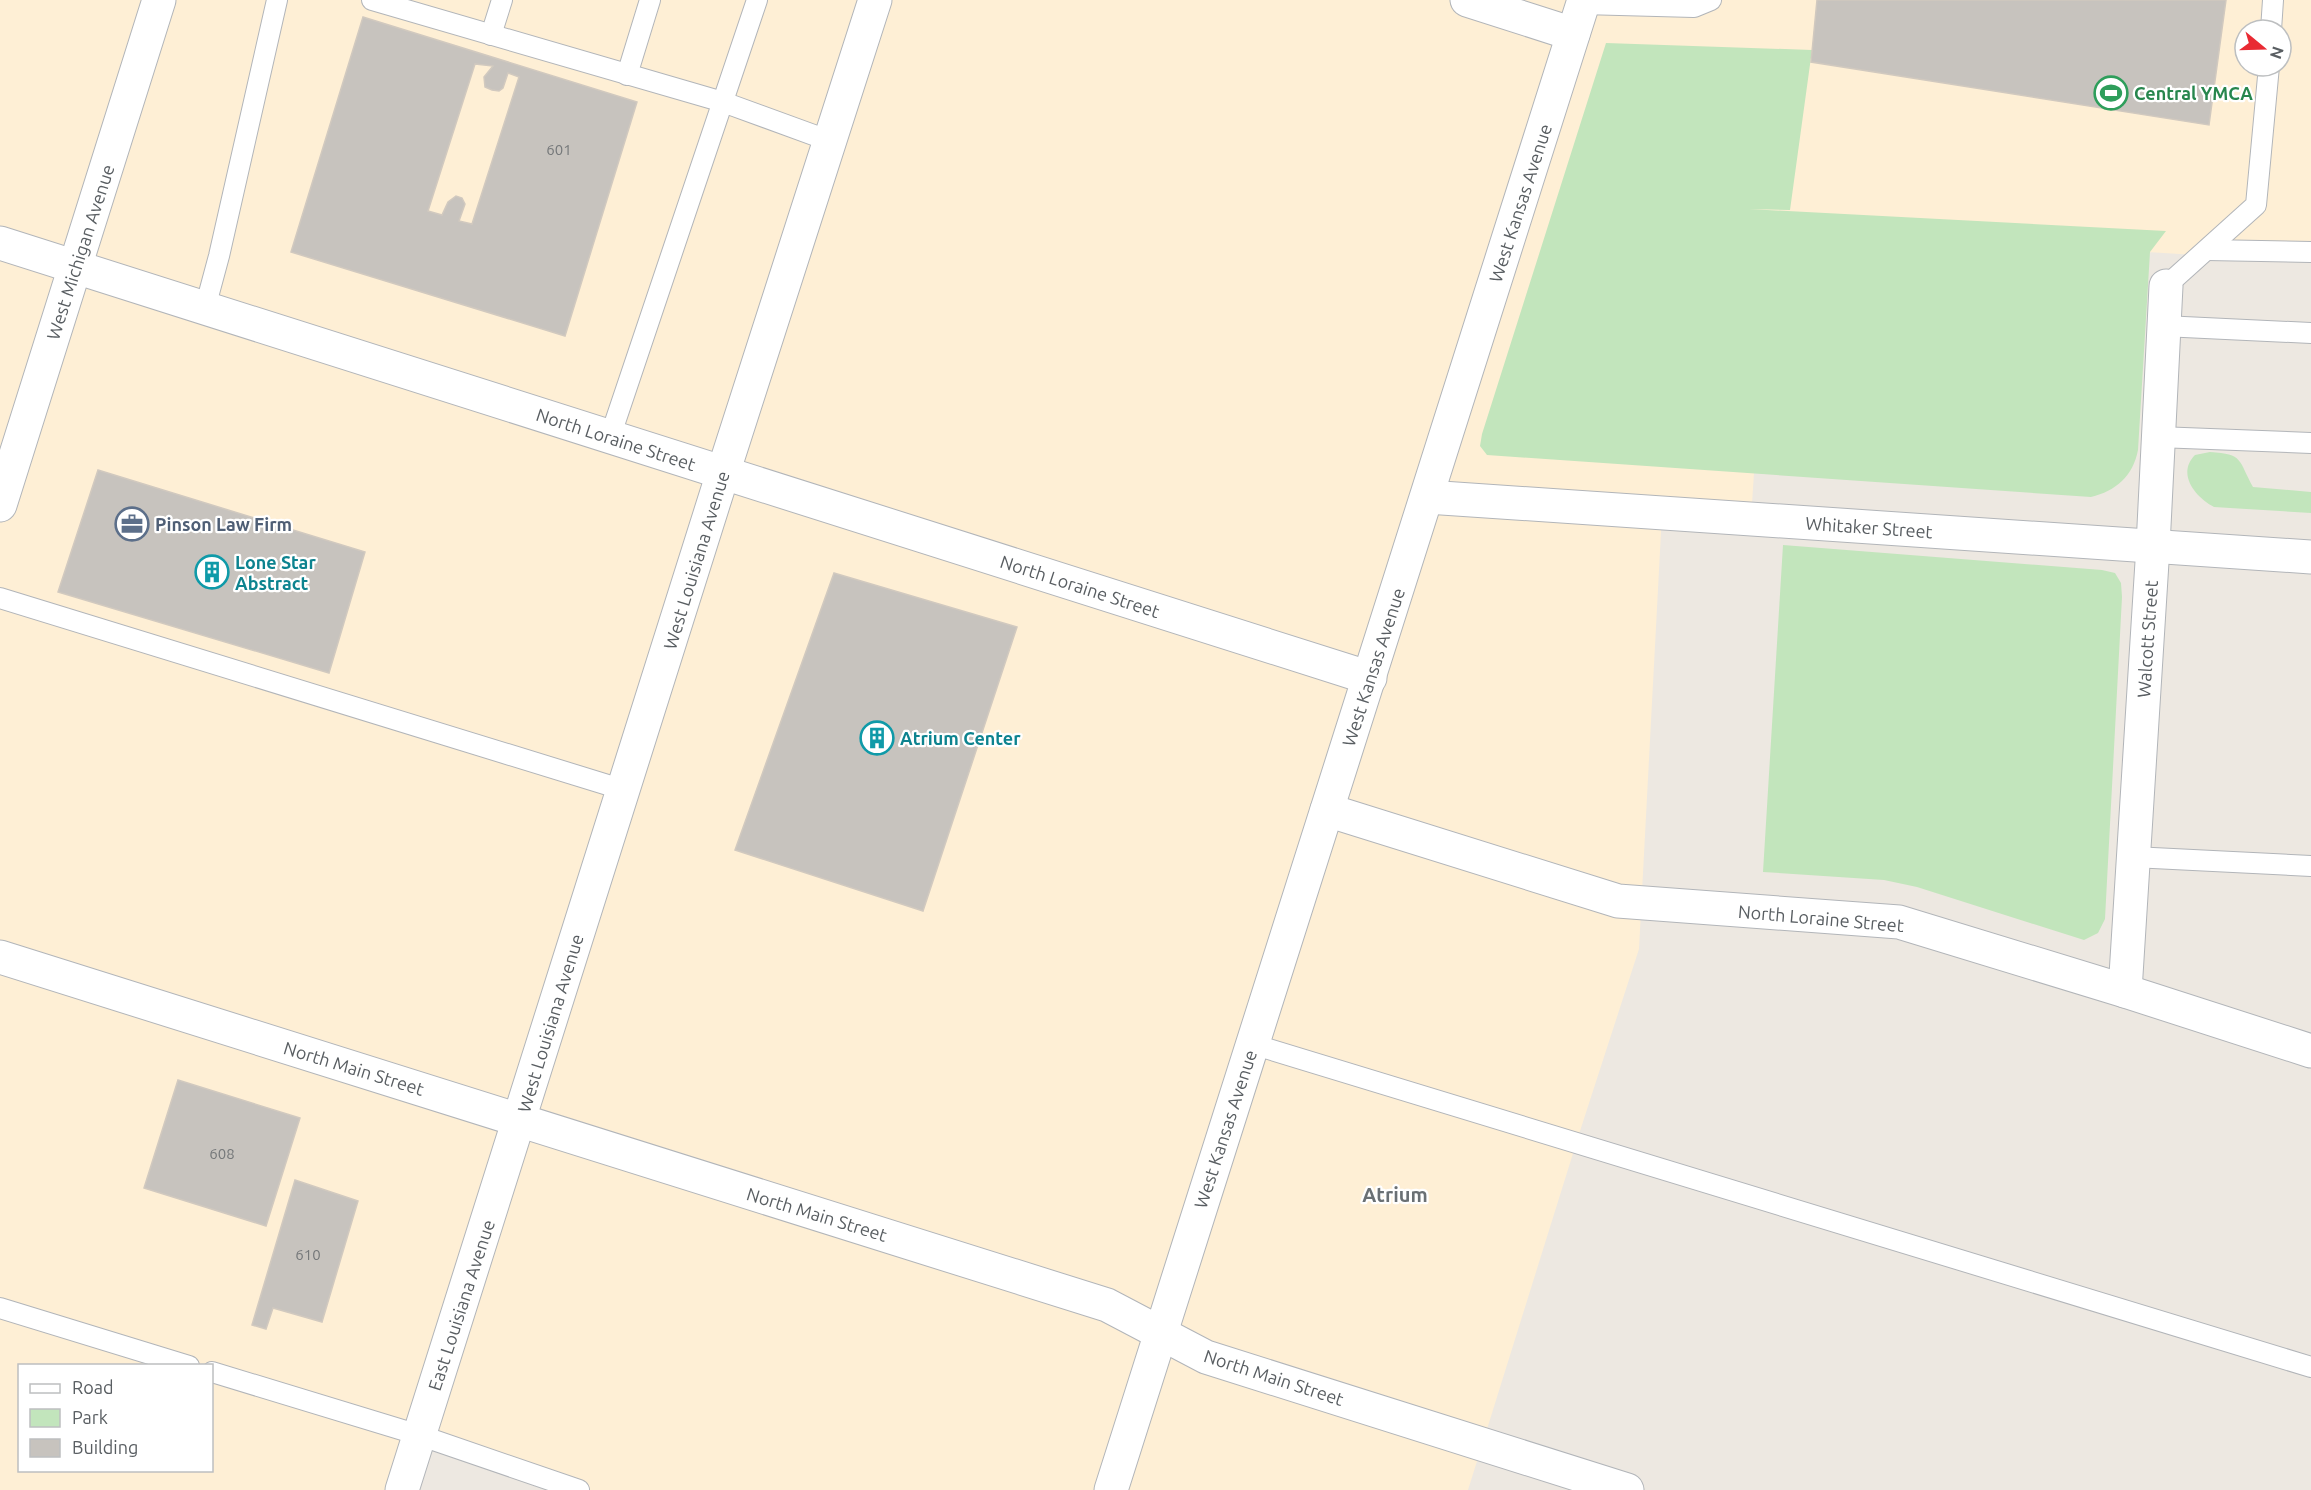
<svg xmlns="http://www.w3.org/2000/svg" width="2311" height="1490" font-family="Ubuntu,sans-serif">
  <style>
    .commercial { fill: #feefd5; fill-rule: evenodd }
    .green { fill: #c2e5bc }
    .building { fill: #c7c3be; stroke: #d1c9bf; stroke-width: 1.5; fill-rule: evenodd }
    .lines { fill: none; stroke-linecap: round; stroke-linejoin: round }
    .service-casing { stroke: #b2b5b9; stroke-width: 22 }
    .minor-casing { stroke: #b2b5b9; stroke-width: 35 }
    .tertiary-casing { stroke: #b2b5b9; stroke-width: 35 }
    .service { stroke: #fff; stroke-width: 20 }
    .minor { stroke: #fff; stroke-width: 33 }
    .tertiary { stroke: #fff; stroke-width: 33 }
    .labels { text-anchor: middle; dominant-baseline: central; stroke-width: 4.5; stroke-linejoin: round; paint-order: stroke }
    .number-label { font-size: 15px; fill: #747779 }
    .leisure-label { font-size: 18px; font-weight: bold; fill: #27864d; stroke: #fff; text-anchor: start }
    .street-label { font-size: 18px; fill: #595e62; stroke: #fff }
    .service-label { font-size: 18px; font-weight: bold; fill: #4e5e75; stroke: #fff; text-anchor: start }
    .culture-label { font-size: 18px; font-weight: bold; fill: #0d838f; stroke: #fff; text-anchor: start }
    .neighbourhood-label { font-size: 20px; font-weight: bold; fill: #6a7074; stroke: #fff }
  </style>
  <rect width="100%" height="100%" fill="#ede8e1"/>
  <path class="commercial" d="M0,0H2311V262L1770,229L1751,519L1662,513L1639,949L1580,1131L1468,1490H578L421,1440L405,1490H0ZM2245,30H2281V66H2245ZM20,1366H212V1470H20Z"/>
  <g class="green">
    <path d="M1606,43L1812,50L1790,210L1749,209L2166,231L2150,252L2138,450C2133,476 2116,491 2091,497L1487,455L1480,446L1482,434Z"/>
    <path d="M2210,452C2244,454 2238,460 2253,487L2311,492V513L2214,507C2196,498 2176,474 2195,455Z"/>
    <polygon points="1783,545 2102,570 2115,573 2121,583 2122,597 2105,919 2098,933 2084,940 1917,887 1884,880 1763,872"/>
  </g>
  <g class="building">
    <polygon points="1817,0 2226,0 2209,125 1811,62"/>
    <path d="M363,17L637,102L565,336L291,252ZM475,64L493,66L484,77L485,87L492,90L499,91L503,88L508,73L519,77L472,224L459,221L465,204L462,198L456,196L448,202L442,215L428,211Z"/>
    <polygon points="98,470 365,552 329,673 58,592"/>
    <polygon points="834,573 1017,627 923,911 735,850"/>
    <polygon points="178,1080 300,1118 266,1226 144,1188"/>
    <polygon points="295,1180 358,1201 322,1322 273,1308 266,1329 252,1325"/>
  </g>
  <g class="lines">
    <g class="service-casing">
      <g id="service">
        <polyline points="372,0 723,102 830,141"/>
        <polyline points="1582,4 1694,7 1711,0"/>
        <polyline points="2271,30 2273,0"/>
        <polyline points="491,35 502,0"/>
        <polyline points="627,75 650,0"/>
        <polyline points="2207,250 2311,252"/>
        <polyline points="2166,286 2256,205 2269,66"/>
        <polyline points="205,308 219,256 277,0"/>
        <polyline points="2163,326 2311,333"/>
        <polyline points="610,437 757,0"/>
        <polyline points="2158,437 2311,443"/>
        <polyline points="0,598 624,790"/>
        <polyline points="2133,857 2311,866"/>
        <polyline points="1252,1044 2311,1367"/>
        <polyline points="0,1308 189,1366"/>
        <polyline points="212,1372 419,1435 579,1490"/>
      </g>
    </g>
    <g class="minor-casing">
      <g id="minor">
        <polyline points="1467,0 1573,34"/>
        <polyline points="0,243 1370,678"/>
        <polyline points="1427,497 2311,557"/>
        <polyline points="1327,810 1618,901 1899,922 2125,991 2311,1051"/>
        <polyline points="2125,991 2153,546 2166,286"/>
        <polyline points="1111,1490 1584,0"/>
      </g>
    </g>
    <g class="tertiary-casing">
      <g id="tertiary">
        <polyline points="0,505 159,0"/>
        <polyline points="0,957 1107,1305 1206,1357 1627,1490"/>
        <polyline points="402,1490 723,473 875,0"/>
      </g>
    </g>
    <use href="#service" class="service"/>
    <use href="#minor" class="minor"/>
    <use href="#tertiary" class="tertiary"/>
  </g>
  <defs>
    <g id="stadium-ring" transform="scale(1.725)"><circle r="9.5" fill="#fff" stroke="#2e9e5b" stroke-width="1.5"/><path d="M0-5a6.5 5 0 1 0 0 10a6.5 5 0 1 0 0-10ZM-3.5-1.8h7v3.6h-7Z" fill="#2e9e5b"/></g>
    <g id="office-ring" transform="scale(1.725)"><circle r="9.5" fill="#fff" stroke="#5c6f8a" stroke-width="1.5"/><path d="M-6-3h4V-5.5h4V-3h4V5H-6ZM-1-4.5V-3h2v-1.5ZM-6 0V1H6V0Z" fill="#5c6f8a"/></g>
    <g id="building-ring" transform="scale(1.725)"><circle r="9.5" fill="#fff" stroke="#0f9aa8" stroke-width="1.5"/><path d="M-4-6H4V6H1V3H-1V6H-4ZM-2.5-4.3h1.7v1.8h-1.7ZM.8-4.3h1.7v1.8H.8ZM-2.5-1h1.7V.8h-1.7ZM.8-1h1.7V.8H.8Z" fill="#0f9aa8"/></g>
  </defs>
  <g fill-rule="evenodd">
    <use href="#stadium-ring" x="2111" y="93"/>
    <use href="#office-ring" x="132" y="524"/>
    <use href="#building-ring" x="212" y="572"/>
    <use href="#building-ring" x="877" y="738"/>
  </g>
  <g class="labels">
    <g class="number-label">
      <text x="559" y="149">601</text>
      <text x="222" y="1153">608</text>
      <text x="308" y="1254">610</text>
    </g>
    <g class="leisure-label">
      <text x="2134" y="93">Central YMCA</text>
    </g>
    <g class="street-label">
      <text transform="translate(1520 203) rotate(-72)">West Kansas Avenue</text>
      <text transform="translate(80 252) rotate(-72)">West Michigan Avenue</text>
      <text transform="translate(616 439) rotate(18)">North Loraine Street</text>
      <text transform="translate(1869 527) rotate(4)">Whitaker Street</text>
      <text transform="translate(696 560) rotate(-73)">West Louisiana Avenue</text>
      <text transform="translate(1080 586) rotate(18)">North Loraine Street</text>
      <text transform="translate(2147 639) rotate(-86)">Walcott Street</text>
      <text transform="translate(1373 667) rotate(-72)">West Kansas Avenue</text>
      <text transform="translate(1821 918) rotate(5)">North Loraine Street</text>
      <text transform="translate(550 1023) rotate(-73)">West Louisiana Avenue</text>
      <text transform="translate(354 1068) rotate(17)">North Main Street</text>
      <text transform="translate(1225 1129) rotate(-72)">West Kansas Avenue</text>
      <text transform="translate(817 1214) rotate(17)">North Main Street</text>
      <text transform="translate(461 1305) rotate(-72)">East Louisiana Avenue</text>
      <text transform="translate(1274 1377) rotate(18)">North Main Street</text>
    </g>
    <g class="service-label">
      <text x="155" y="524">Pinson Law Firm</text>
    </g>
    <g class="culture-label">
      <text x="235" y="562">Lone Star<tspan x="235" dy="21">Abstract</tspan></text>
      <text x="900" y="738">Atrium Center</text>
    </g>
    <g class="neighbourhood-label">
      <text x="1395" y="1194">Atrium</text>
    </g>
  </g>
  <rect x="18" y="1364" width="195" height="108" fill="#ffffff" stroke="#bdbfc0" stroke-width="1.5"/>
  <rect x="30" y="1384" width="30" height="9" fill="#ffffff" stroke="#bdbfc0" stroke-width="1.5"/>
  <text x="72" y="1394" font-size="18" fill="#595e62">Road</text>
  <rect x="30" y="1409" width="30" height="18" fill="#c2e5bc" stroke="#bdbfc0" stroke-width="1.5"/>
  <text x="72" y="1424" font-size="18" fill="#595e62">Park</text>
  <rect x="30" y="1439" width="30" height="18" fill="#c7c3be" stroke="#bdbfc0" stroke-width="1.5"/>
  <text x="72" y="1454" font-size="18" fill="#595e62">Building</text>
  <g transform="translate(2263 48) rotate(109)"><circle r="28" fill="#ffffff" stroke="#bdbfc0" stroke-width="1.5"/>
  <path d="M0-4.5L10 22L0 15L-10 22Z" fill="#e92a33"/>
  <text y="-9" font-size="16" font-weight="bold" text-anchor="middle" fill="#595e62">N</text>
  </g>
</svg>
